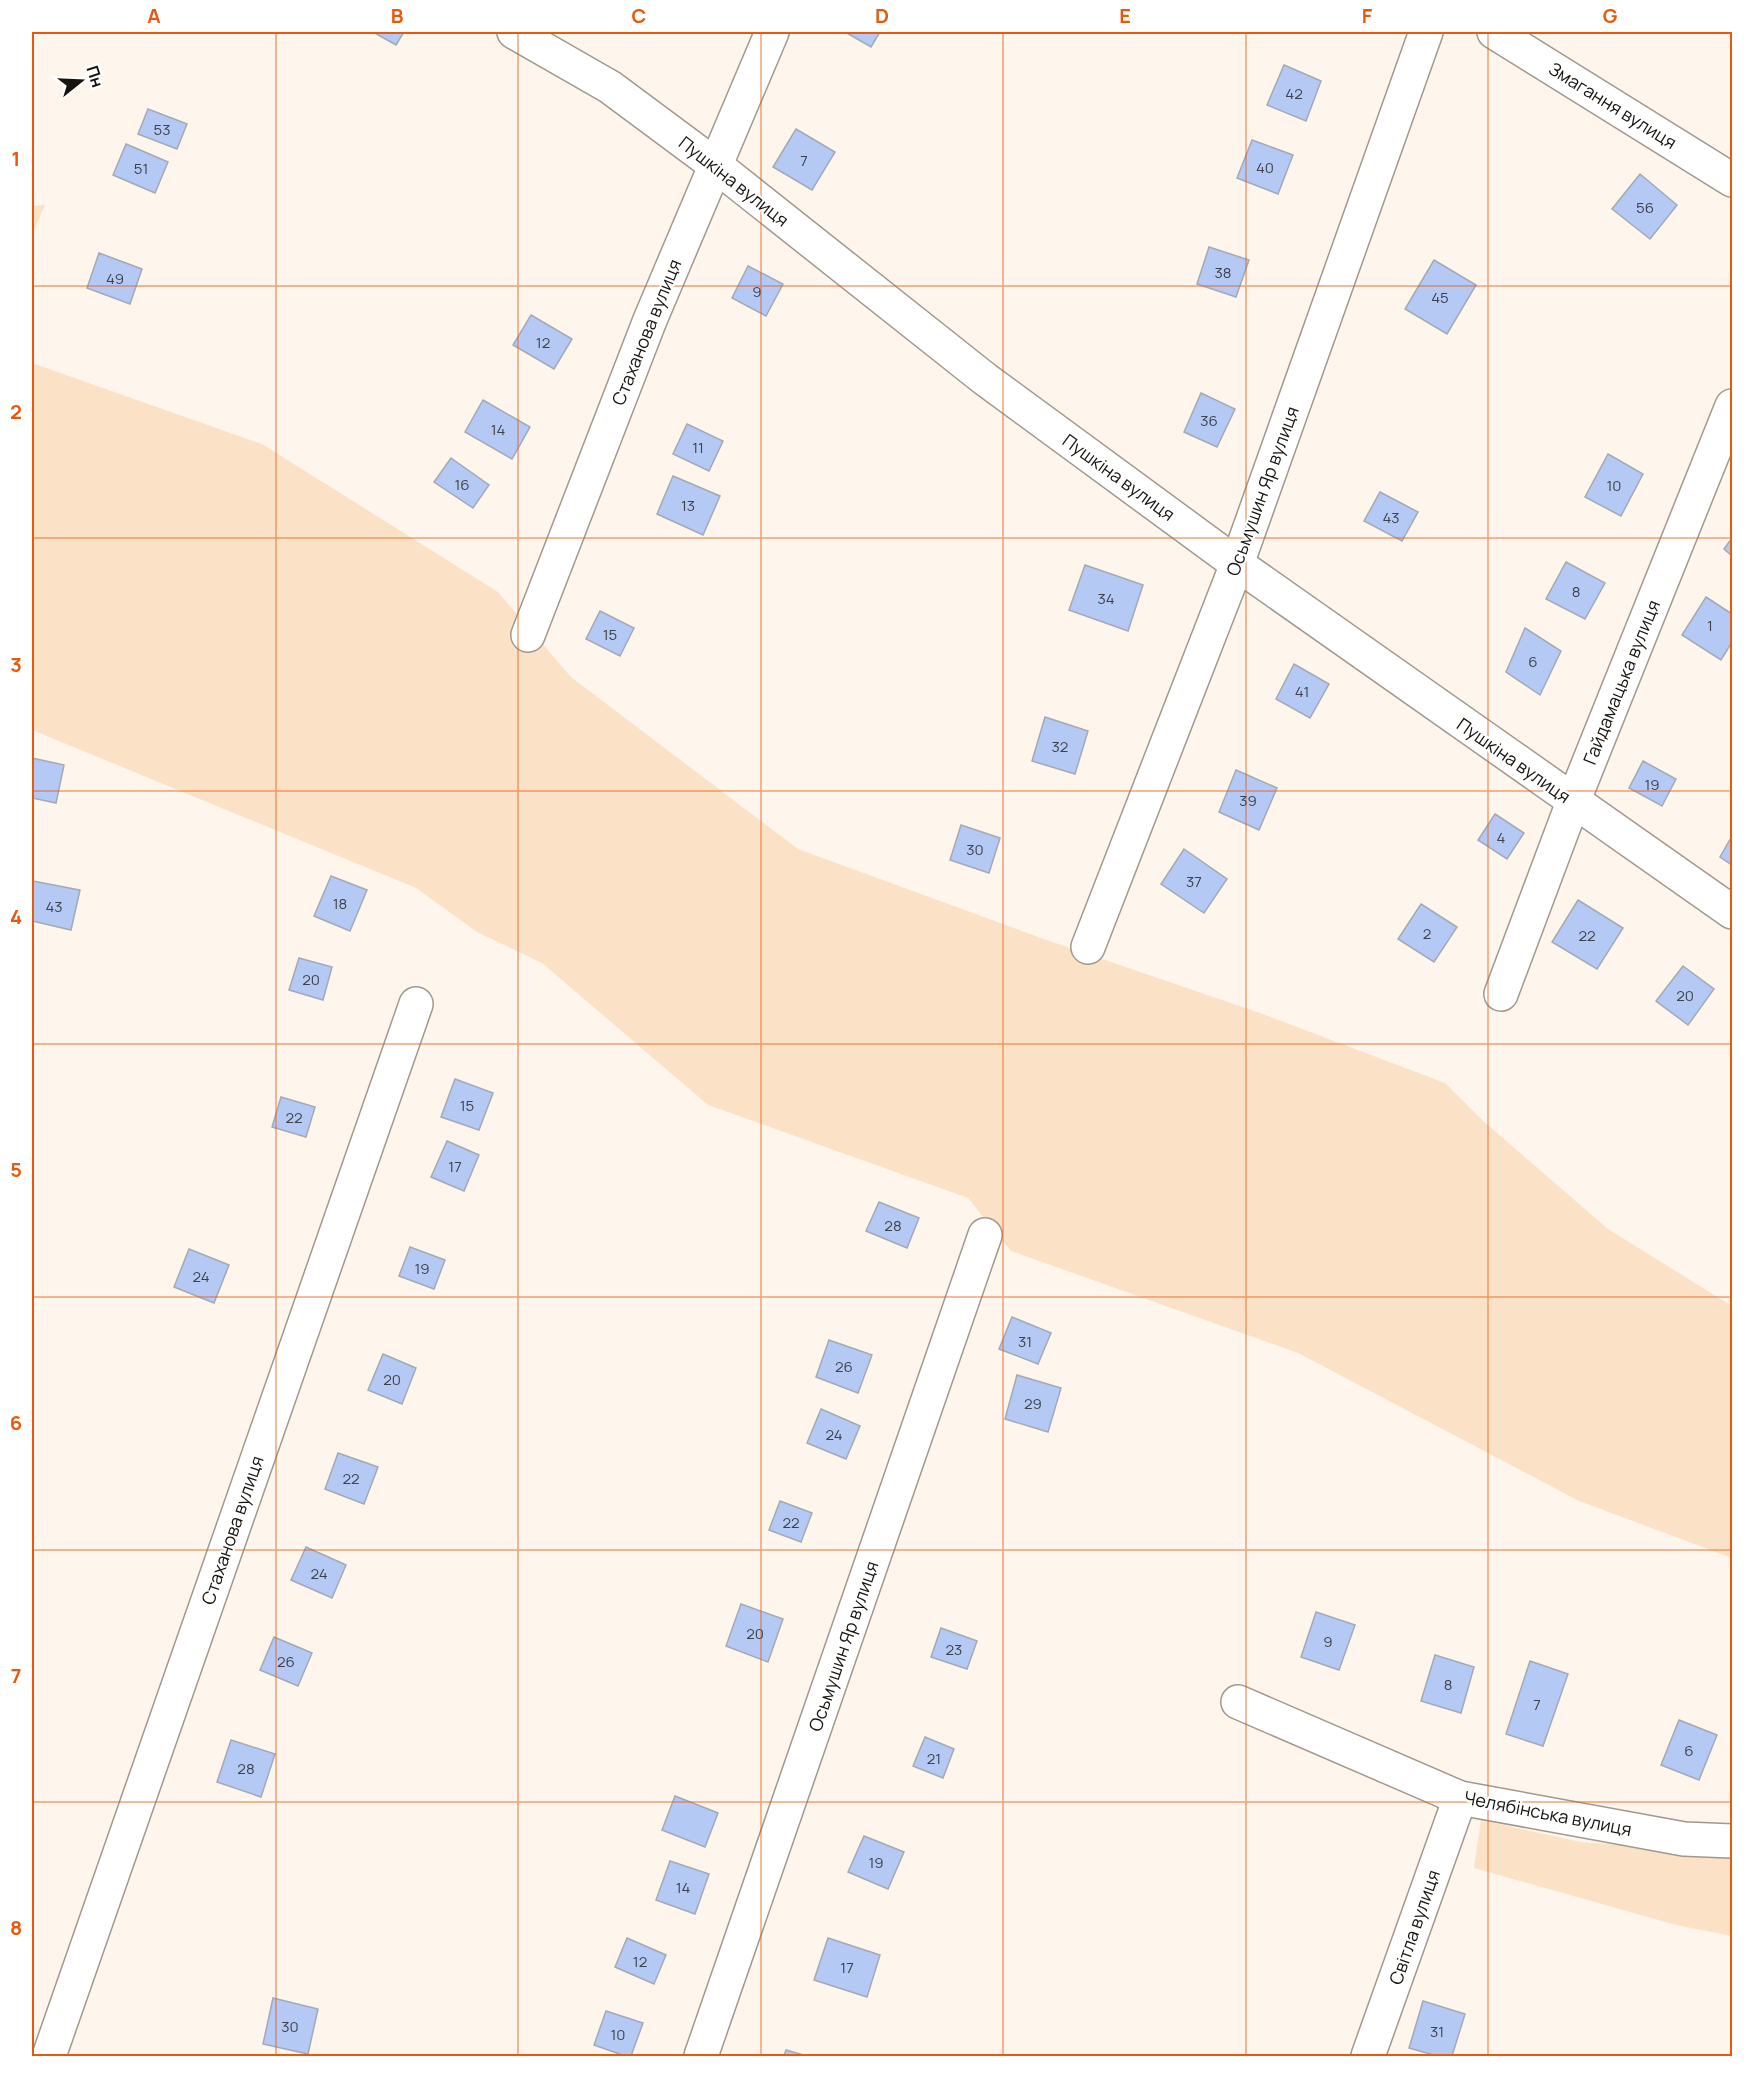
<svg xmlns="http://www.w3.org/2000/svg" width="1764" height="2088" font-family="Manrope,sans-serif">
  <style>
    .green { fill: #fbe2c7 }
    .building { fill: #b5c9f5; stroke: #a3a9b5; stroke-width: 1.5 }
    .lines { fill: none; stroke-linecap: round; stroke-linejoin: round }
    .minor-casing { stroke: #a1988e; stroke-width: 36 }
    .minor { stroke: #fff; stroke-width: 33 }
    .grid { fill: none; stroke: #e8590c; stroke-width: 1.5; stroke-opacity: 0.55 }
    .labels { text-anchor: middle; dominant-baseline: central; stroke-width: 4.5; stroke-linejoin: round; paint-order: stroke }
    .number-label { font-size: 15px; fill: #3e4149 }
    .street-label { font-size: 18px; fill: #171410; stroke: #fff }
    .neatline { fill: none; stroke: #e8590c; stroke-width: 2 }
    .grid-label { font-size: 20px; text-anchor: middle; font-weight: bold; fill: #e8590c }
  </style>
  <rect width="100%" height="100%" fill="#fef5ed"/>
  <g class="green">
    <polygon points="45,205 32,235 32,206"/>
    <polygon points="32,363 262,444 498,592 571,677 798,849 1041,938 1260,1013 1445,1083 1482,1120 1608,1229 1732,1306 1732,1558 1579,1501 1298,1353 1011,1251 968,1198 708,1105 542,963 477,932 416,888 32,730"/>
    <polygon points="1481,1820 1581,1842 1732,1854 1732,1936 1676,1925 1474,1868"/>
  </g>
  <g class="building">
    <polygon points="373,32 404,32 396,45"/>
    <polygon points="845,32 880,32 871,47"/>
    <polygon points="1284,65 1321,81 1306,121 1267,105"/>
    <polygon points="148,109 187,124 177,149 138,134"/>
    <polygon points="796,129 835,152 812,190 773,167"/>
    <polygon points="1252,140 1293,155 1278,194 1237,178"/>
    <polygon points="126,144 168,162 155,193 113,175"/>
    <polygon points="1640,174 1677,205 1650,239 1612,209"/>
    <polygon points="1209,247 1249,260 1236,297 1197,284"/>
    <polygon points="99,253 142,269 130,304 87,288"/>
    <polygon points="1434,260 1476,285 1447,334 1405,309"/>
    <polygon points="748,266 783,284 766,316 732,298"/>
    <polygon points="531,315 572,339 554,369 513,345"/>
    <polygon points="1201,393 1235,409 1217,447 1184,432"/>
    <polygon points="483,400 530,427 512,459 465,432"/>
    <polygon points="687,424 723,441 709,471 673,454"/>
    <polygon points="1608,454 1643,474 1621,516 1585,497"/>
    <polygon points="451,458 489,485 473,508 434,482"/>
    <polygon points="673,476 720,496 703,535 657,514"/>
    <polygon points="1380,492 1418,512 1402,541 1364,521"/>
    <polygon points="1732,538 1732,556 1724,549"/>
    <polygon points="1566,562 1605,583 1585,619 1546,599"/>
    <polygon points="1085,565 1143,585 1128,631 1069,610"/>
    <polygon points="1706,597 1732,614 1732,642 1721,660 1682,635"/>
    <polygon points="600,611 634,628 620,656 586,639"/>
    <polygon points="1525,628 1561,651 1540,695 1506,672"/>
    <polygon points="1294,664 1329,684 1310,718 1276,699"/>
    <polygon points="1045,717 1088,731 1075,774 1032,761"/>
    <polygon points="32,758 64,765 56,803 32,798"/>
    <polygon points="1643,761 1676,779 1662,806 1629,788"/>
    <polygon points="1236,770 1277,788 1259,830 1219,812"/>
    <polygon points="1495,814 1524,833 1507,859 1478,840"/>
    <polygon points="961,825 1000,838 989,873 950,860"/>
    <polygon points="1732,836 1732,865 1720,857"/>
    <polygon points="1184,849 1227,879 1204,913 1161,884"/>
    <polygon points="331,876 367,890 350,931 314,916"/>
    <polygon points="33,881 80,890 71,930 32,921 32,890"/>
    <polygon points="1578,900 1623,928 1597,969 1552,942"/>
    <polygon points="1421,904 1457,927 1434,962 1398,939"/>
    <polygon points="299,958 332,967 323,1000 289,990"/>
    <polygon points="1683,966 1714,989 1688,1025 1656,1001"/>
    <polygon points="455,1079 493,1093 479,1130 441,1117"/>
    <polygon points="281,1097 315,1107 306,1137 272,1127"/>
    <polygon points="447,1141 479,1155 464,1191 431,1177"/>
    <polygon points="879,1202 919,1218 907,1248 866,1231"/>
    <polygon points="410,1247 445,1260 434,1289 399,1276"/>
    <polygon points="189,1249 229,1265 214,1303 174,1287"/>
    <polygon points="1012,1317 1051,1333 1038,1364 999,1349"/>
    <polygon points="829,1340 872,1355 858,1393 816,1377"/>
    <polygon points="383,1354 416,1368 402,1404 368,1390"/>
    <polygon points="1017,1375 1061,1388 1048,1432 1005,1419"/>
    <polygon points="821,1409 860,1426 846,1459 807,1443"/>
    <polygon points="338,1453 378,1467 364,1504 325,1489"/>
    <polygon points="780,1501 812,1513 801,1542 769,1530"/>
    <polygon points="306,1547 346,1565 332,1598 291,1580"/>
    <polygon points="741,1604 783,1619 768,1662 726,1646"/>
    <polygon points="1316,1612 1355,1625 1339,1670 1301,1657"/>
    <polygon points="941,1628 977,1641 967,1669 931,1657"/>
    <polygon points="274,1637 312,1653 298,1686 260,1670"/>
    <polygon points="1435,1655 1474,1667 1461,1713 1421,1701"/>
    <polygon points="1530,1661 1568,1674 1543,1746 1506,1734"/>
    <polygon points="1679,1720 1717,1735 1699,1780 1661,1765"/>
    <polygon points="925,1737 954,1749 943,1778 913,1766"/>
    <polygon points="231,1740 275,1754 261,1797 217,1782"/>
    <polygon points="675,1796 718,1813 705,1847 662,1830"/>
    <polygon points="864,1836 904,1852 888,1889 848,1872"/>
    <polygon points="670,1861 709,1874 695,1914 656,1900"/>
    <polygon points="627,1938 666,1955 654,1984 615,1967"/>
    <polygon points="828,1938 880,1955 867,1997 814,1980"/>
    <polygon points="273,1998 318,2009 308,2054 263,2044"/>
    <polygon points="1423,2001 1465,2014 1452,2056 1437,2056 1409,2048"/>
    <polygon points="606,2011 643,2023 631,2056 625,2056 594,2045"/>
    <polygon points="786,2050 807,2056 784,2056"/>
  </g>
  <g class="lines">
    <g class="minor-casing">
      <g id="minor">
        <polyline points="514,32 610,87 715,165 985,379 1237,564 1732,912"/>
        <polyline points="1494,32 1732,180"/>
        <polyline points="528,635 650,320 772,32"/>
        <polyline points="1088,947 1237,564 1426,32"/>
        <polyline points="1501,994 1573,802 1732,406"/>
        <polyline points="1238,1702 1460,1798 1684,1839 1732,1841"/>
        <polyline points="49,2056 416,1004"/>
        <polyline points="701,2056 985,1235"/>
        <polyline points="1368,2056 1460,1798"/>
      </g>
    </g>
    <use href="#minor" class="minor"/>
  </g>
  <path class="grid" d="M276,32V2056M518,32V2056M761,32V2056M1003,32V2056M1246,32V2056M1488,32V2056M32,286H1732M32,538H1732M32,791H1732M32,1044H1732M32,1297H1732M32,1550H1732M32,1802H1732"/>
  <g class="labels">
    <g class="number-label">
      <text x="1294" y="93">42</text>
      <text x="162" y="129">53</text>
      <text x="804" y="160">7</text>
      <text x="1265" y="167">40</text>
      <text x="141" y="168">51</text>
      <text x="1645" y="207">56</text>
      <text x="1223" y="272">38</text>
      <text x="115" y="278">49</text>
      <text x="757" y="291">9</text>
      <text x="1440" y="297">45</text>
      <text x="543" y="342">12</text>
      <text x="1209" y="420">36</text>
      <text x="498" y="429">14</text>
      <text x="698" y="447">11</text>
      <text x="462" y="484">16</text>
      <text x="1614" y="485">10</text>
      <text x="688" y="505">13</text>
      <text x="1391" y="517">43</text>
      <text x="1576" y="591">8</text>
      <text x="1106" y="598">34</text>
      <text x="1710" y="625">1</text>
      <text x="610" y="634">15</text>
      <text x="1533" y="661">6</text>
      <text x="1302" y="691">41</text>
      <text x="1060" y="746">32</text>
      <text x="1652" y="784">19</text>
      <text x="1248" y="800">39</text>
      <text x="1501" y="837">4</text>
      <text x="975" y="849">30</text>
      <text x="1194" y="881">37</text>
      <text x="340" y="903">18</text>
      <text x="54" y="906">43</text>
      <text x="1427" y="933">2</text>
      <text x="1587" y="935">22</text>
      <text x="311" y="979">20</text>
      <text x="1685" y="995">20</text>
      <text x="467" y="1105">15</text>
      <text x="294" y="1117">22</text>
      <text x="455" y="1166">17</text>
      <text x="893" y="1225">28</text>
      <text x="422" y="1268">19</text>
      <text x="201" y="1276">24</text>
      <text x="1025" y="1341">31</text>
      <text x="844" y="1366">26</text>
      <text x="392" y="1379">20</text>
      <text x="1033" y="1403">29</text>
      <text x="834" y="1434">24</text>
      <text x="351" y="1478">22</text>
      <text x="791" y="1522">22</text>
      <text x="319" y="1573">24</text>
      <text x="755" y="1633">20</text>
      <text x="1328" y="1641">9</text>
      <text x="954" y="1649">23</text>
      <text x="286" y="1661">26</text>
      <text x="1448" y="1684">8</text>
      <text x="1537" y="1704">7</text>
      <text x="1689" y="1750">6</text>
      <text x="934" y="1758">21</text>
      <text x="246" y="1768">28</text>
      <text x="876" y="1862">19</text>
      <text x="683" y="1887">14</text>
      <text x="640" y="1961">12</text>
      <text x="847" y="1967">17</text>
      <text x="290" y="2026">30</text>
      <text x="1437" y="2031">31</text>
      <text x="618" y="2034">10</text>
    </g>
    <g class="street-label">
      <text transform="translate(1613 105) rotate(32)">Змагання вулиця</text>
      <text transform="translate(734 181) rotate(38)">Пушкіна вулиця</text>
      <text transform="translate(646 332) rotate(-68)">Стаханова вулиця</text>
      <text transform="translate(1119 477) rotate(36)">Пушкіна вулиця</text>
      <text transform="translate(1262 491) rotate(-70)">Осьмушин Яр вулиця</text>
      <text transform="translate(1621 682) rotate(-68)">Гайдамацька вулиця</text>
      <text transform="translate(1514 760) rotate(35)">Пушкіна вулиця</text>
      <text transform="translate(232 1530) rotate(-71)">Стаханова вулиця</text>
      <text transform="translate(843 1646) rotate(-71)">Осьмушин Яр вулиця</text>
      <text transform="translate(1548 1813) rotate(11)">Челябінська вулиця</text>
      <text transform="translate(1414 1927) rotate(-71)">Світла вулиця</text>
    </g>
  </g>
  <rect width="1764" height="2088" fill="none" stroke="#ffffff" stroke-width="66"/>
  <g transform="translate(81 81) rotate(72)" stroke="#ffffff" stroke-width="4.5" paint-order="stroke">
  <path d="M0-4.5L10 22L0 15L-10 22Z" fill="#171410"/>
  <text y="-9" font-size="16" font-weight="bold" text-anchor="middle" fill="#171410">Пн</text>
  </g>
  <rect x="33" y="33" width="1698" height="2022" class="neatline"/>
  <g class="grid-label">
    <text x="154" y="23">A</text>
    <text x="397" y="23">B</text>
    <text x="639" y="23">C</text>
    <text x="882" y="23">D</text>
    <text x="1125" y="23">E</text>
    <text x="1367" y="23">F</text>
    <text x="1610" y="23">G</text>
    <text x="16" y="166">1</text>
    <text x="16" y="419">2</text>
    <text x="16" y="672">3</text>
    <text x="16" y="924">4</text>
    <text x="16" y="1177">5</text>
    <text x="16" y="1430">6</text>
    <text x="16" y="1683">7</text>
    <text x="16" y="1935">8</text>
  </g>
</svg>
